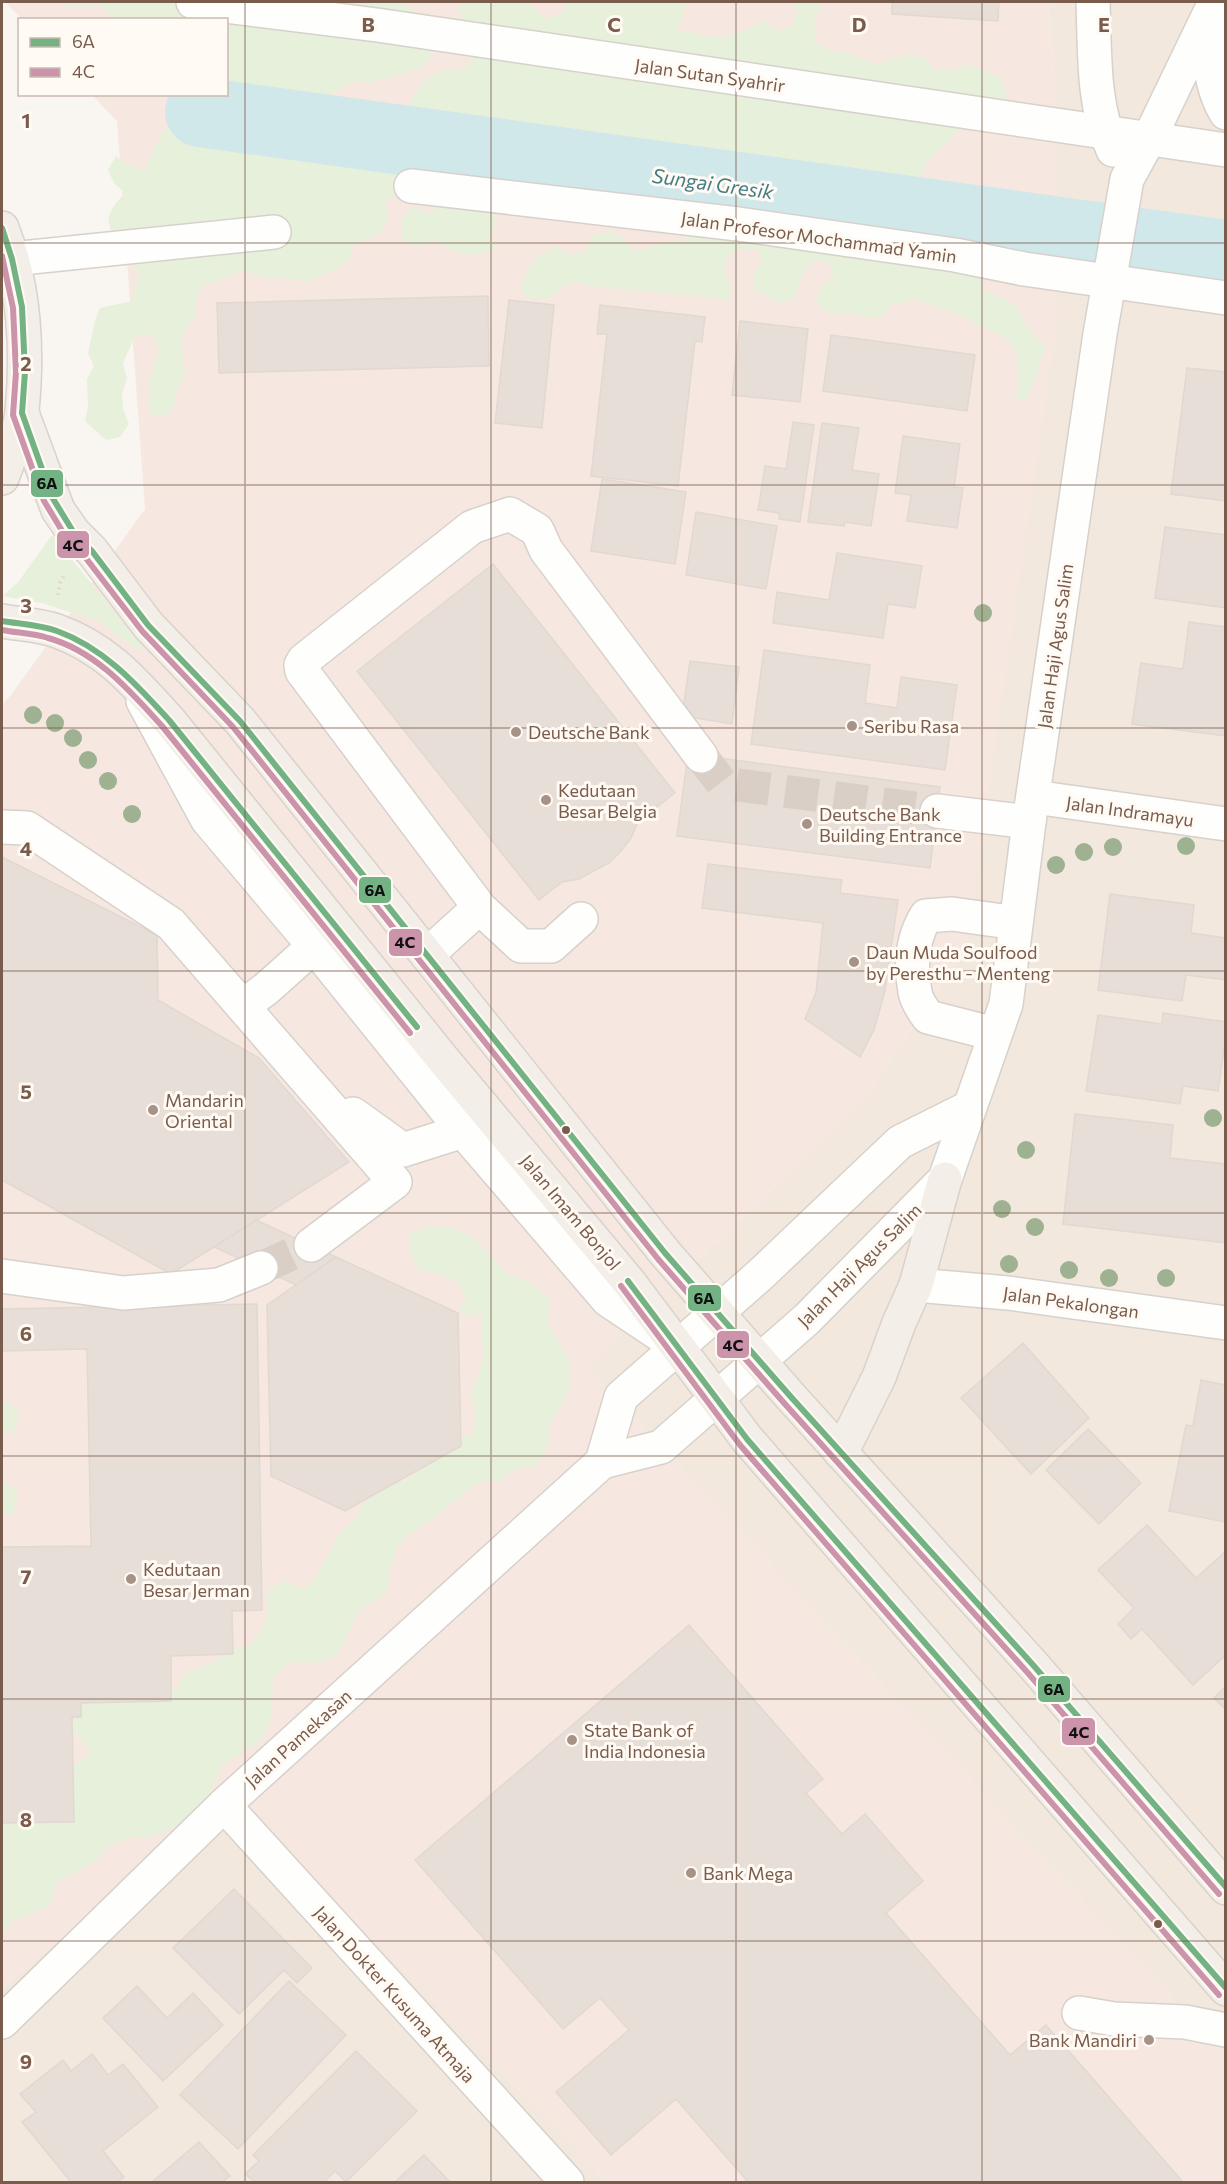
<svg xmlns="http://www.w3.org/2000/svg" width="1227" height="2184" font-family="Commissioner,sans-serif">
  <style>
    .residential { fill: #f2e8de }
    .commercial { fill: #f6e8e1 }
    .green { fill: #e7f0db }
    .lines { fill: none; stroke-linecap: round; stroke-linejoin: round }
    .river { stroke: #d0e8ea; stroke-width: 70 }
    .building { fill: #e6ded7; stroke: #e2d8d2; stroke-width: 1.5 }
    .minor-tunnel { stroke: #d9cfc7; stroke-width: 33; stroke-dasharray: 33 16; stroke-linecap: butt }
    .minor-casing { stroke: #d7d1cb; stroke-width: 36 }
    .major-casing { stroke: #dad1cc; stroke-width: 36 }
    .path { stroke: #dcd5d0; stroke-width: 4; stroke-dasharray: 1.5 4.5; stroke-linecap: butt }
    .minor { stroke: #fefefd; stroke-width: 33 }
    .major { stroke: #f3eee8; stroke-width: 33 }
    .bus-1-casing { stroke: #fffaf3; stroke-width: 10 }
    .bus-2-casing { stroke: #fffaf3; stroke-width: 10 }
    .bus-1 { stroke: #73b282; stroke-width: 6 }
    .bus-2 { stroke: #cc94ab; stroke-width: 6 }
    .tree { fill: #9eb190 }
    .grid { fill: none; stroke: #7a5c4d; stroke-width: 1.5; stroke-opacity: 0.55 }
    .poi-dot { fill: #a69286; stroke: #fffaf3; stroke-width: 2 }
    .bus-dot { fill: #7a5c4d; stroke: #fffaf3; stroke-width: 2 }
    .labels { text-anchor: middle; dominant-baseline: central; stroke-width: 6; stroke-linejoin: round; paint-order: stroke }
    .street-label { font-size: 18px; fill: #7a5c4d; stroke: #fffaf3 }
    .poi-label { font-size: 18px; fill: #7a5c4d; stroke: #fffaf3; text-anchor: start }
    .water-label { font-size: 20px; font-style: italic; fill: #437c86; stroke: #fffaf3 }
    .grid-label { font-size: 20px; text-anchor: middle; font-weight: bold; fill: #7a5c4d; stroke: #fffaf3; stroke-width: 6; stroke-linejoin: round; paint-order: stroke }
    .line-badge { stroke: #fffaf3; stroke-width: 2 }
    .pale-badge-label { font-size: 16px; text-anchor: middle; font-weight: bold; fill: #111 }
  </style>
  <rect width="100%" height="100%" fill="#f9f5f0"/>
  <g class="residential">
    <polygon points="1049,2 1225,2 1225,2055 588,1367 866,1097 965,950 1054,73"/>
    <polygon points="233,1793 607,2182 2,2182 2,1988"/>
  </g>
  <polygon class="commercial" points="5,2 1049,2 1054,73 1058,317 965,950 866,1097 588,1367 1225,2055 1225,2182 607,2182 233,1794 2,1988 2,704 11,695 145,509 117,121 92,95 226,94 226,20 22,19"/>
  <g class="green">
    <polygon points="54,2 402,2 419,14 440,39 425,66 370,83 356,81 343,86 331,96 313,96 303,100 275,93 262,86 248,86 234,90 227,89 226,20 116,19 110,16 101,6 72,8"/>
    <path d="M458,2H530L533,8L547,19L561,14L566,2H688L676,31C691,31 704,36 718,37C735,38 748,27 763,21L777,31L792,27L797,13L793,2H822L814,25L815,41L829,50L844,52L876,64L907,55L924,57L934,70H951L966,65L983,69L1000,77L1006,92L1003,107L963,125L924,167L919,181L891,190H876L851,180L821,178L781,166L767,170L755,177L740,175L701,155L686,156L674,165L648,155L618,157L604,162L591,159L577,151L564,147L536,150L522,155L507,156L470,136H441L426,130L413,122L407,107L421,84L430,77L443,70L459,69L474,62L463,55L457,43L462,29Z"/>
    <path d="M252,109C282,113 290,125 298,153L313,159H329L340,148L343,134C366,128 387,129 407,140L417,173L398,193L385,202L388,219L381,233L353,246L349,259L338,268L311,281L297,280L282,277L268,278L242,270C228,279 216,280 202,286L195,300V317L186,329L181,343L185,376L177,389L175,404L165,417L152,415C143,390 155,371 159,346L150,334L135,336L123,363L127,379L122,393L123,409L129,424L120,437L106,440L85,421L88,407L87,379L94,366L88,353L95,321L100,308L132,301L140,272L129,263L111,233L108,218L115,204L125,193L114,183L108,170L116,156L129,166L145,170L163,130C181,127 194,127 212,132L235,111Z"/>
    <path d="M535,166L586,170L599,180L614,185L629,180L641,170L657,172L689,183L705,185L736,198L752,195L768,199L783,195H799L850,208L863,216L881,218L895,213L911,212L926,218L944,216L959,208L974,205L1002,222L1035,233L1043,248L1039,264H978C978,305 1001,288 1019,310C1021,313 1022,319 1025,323C1031,332 1040,340 1046,349L1039,363L1036,379L1025,401L1015,399C1019,382 1023,355 1009,341C1000,332 928,301 915,300C908,300 899,303 892,304L883,317L869,318L855,314L825,312L816,300L821,286L834,276L829,263L815,260L804,271L794,299L778,303L766,294L753,290V276L762,263L758,250L742,248L728,255L724,270L731,286L730,301L716,298L604,288L574,282L560,288L549,298L534,301L522,292C522,267 536,257 556,246L570,255L586,251L591,236L611,230L624,239L634,252C653,244 674,243 693,235L557,215L542,218L528,216L518,205L467,181L475,168L508,170L524,177Z"/>
    <path d="M441,206L488,207L497,220L491,235L495,250C475,258 451,255 435,240L422,246L407,245C398,228 399,222 412,207L428,213Z"/>
    <polygon points="52,535 143,647 137,650 100,622 42,603 3,596 19,581"/>
    <path d="M433,1226L456,1229L476,1240L508,1274L531,1283L549,1298L547,1321L570,1361V1383L562,1405L549,1424L548,1446L537,1466L516,1468L500,1481H480L429,1522L410,1533L396,1549L389,1571L386,1595C373,1601 361,1607 354,1621C346,1634 346,1648 332,1657C321,1664 302,1662 289,1662L274,1677L270,1723L259,1742L222,1765L213,1784L207,1806L171,1829L150,1837L129,1838L110,1846L95,1861L56,1883L51,1905L11,1922L2,1939V1817L9,1807L61,1783L75,1765L92,1753L77,1736L58,1721L51,1700L154,1696L176,1689L188,1670L211,1665L228,1651L249,1645L263,1629L268,1609V1589L284,1581L305,1589L318,1574L339,1535L355,1519L365,1500L379,1483L403,1482L421,1468L448,1438L472,1435L476,1415L471,1395L484,1356L481,1336L482,1316L458,1313L466,1299L458,1282L440,1274L419,1270L410,1252L411,1232Z"/>
    <polygon points="2,1399 19,1411 15,1432 2,1433"/>
    <polygon points="2,1479 18,1493 13,1515 2,1514"/>
  </g>
  <g class="lines">
    <polyline class="river" points="200,112 1226,255"/>
  </g>
  <g class="building">
    <polygon points="892,2 999,2 998,21 892,14"/>
    <polygon points="488,296 489,366 219,373 217,303"/>
    <polygon points="509,300 554,305 542,428 495,423"/>
    <polygon points="600,305 705,317 702,342 695,341 678,486 591,476 607,334 597,334"/>
    <polygon points="740,321 808,329 800,402 732,395"/>
    <polygon points="831,335 975,355 967,411 823,391"/>
    <polygon points="1187,368 1226,372 1226,501 1171,494"/>
    <polygon points="793,422 814,425 800,522 779,519 779,513 758,510 765,466 786,469"/>
    <polygon points="822,423 859,428 852,470 879,474 871,526 845,522 844,526 808,522"/>
    <polygon points="903,436 960,444 954,487 963,488 957,528 907,521 911,495 895,493"/>
    <polygon points="602,479 686,492 675,564 591,551"/>
    <polygon points="696,512 777,526 766,589 686,575"/>
    <polygon points="1165,527 1226,535 1226,608 1155,598"/>
    <polygon points="837,553 922,566 915,608 888,604 883,638 773,623 777,592 829,600"/>
    <polygon points="493,564 675,793 638,822 631,838 621,851 609,863 579,879 562,882 539,900 357,671"/>
    <polygon points="1189,622 1226,627 1226,736 1132,724 1141,663 1183,669"/>
    <polygon points="764,650 870,665 865,703 897,708 901,677 957,685 945,770 751,744"/>
    <polygon points="690,661 739,667 732,724 682,716"/>
    <polygon points="688,754 940,787 930,868 677,836"/>
    <polygon points="2,857 157,935 158,1000 259,1058 349,1162 171,1274 2,1180"/>
    <polygon points="708,864 842,880 840,893 898,900 885,991 874,1030 860,1057 805,1019 816,992 823,923 702,908"/>
    <polygon points="1110,894 1194,905 1191,933 1226,938 1226,980 1186,975 1182,1001 1098,990"/>
    <polygon points="1163,1013 1226,1022 1226,1036 1218,1091 1183,1086 1180,1104 1086,1091 1098,1015 1162,1024"/>
    <polygon points="1075,1114 1173,1125 1170,1158 1226,1164 1226,1243 1063,1224"/>
    <polygon points="256,1220 336,1257 296,1285 214,1247"/>
    <polygon points="336,1257 458,1313 461,1446 345,1511 271,1476 267,1305"/>
    <polygon points="257,1304 262,1610 232,1611 233,1654 171,1656 171,1701 81,1703 81,1717 72,1717 74,1822 2,1823 2,1547 91,1546 87,1349 2,1351 2,1309"/>
    <polygon points="1023,1343 1089,1418 1031,1474 961,1398"/>
    <polygon points="1201,1380 1226,1385 1226,1522 1169,1511 1186,1425 1193,1426"/>
    <polygon points="1088,1429 1141,1483 1099,1524 1046,1470"/>
    <polygon points="1147,1525 1196,1578 1226,1551 1226,1655 1193,1685 1142,1629 1131,1639 1118,1624 1134,1608 1098,1570"/>
    <polygon points="689,1625 823,1779 806,1793 842,1834 865,1814 923,1881 886,1913 1010,2055 1046,2025 1183,2182 748,2182 676,2099 611,2155 556,2092 629,2030 600,1998 563,2029 415,1860"/>
    <polygon points="1226,1686 1226,1710 1214,1698"/>
    <polygon points="234,1889 312,1968 297,1983 284,1970 239,2014 173,1948"/>
    <polygon points="289,1981 346,2035 238,2149 180,2095"/>
    <polygon points="137,1986 167,2018 193,1993 223,2025 163,2081 103,2018"/>
    <polygon points="356,2051 417,2111 346,2182 335,2171 324,2182 255,2182 245,2174 259,2161 253,2155"/>
    <polygon points="92,2054 108,2075 123,2064 158,2107 103,2151 124,2177 117,2182 71,2182 22,2122 36,2112 20,2094 63,2060 71,2071"/>
    <polygon points="199,2142 230,2176 222,2182 152,2182"/>
    <polygon points="424,2155 450,2182 395,2182"/>
  </g>
  <g class="lines">
    <g class="minor-tunnel">
      <polyline points="701,756 722,783 937,811"/>
      <polyline points="261,1268 311,1245"/>
    </g>
    <g class="minor-casing">
      <g id="minor">
        <polyline points="193,2 377,25 1226,150"/>
        <path d="M1093,2C1095,51 1092,104 1113,150"/>
        <path d="M1215,18C1213,29 1210,41 1210,52C1209,71 1216,97 1226,113"/>
        <polyline points="411,186 738,224 955,255 1024,269 1226,298"/>
        <polyline points="12,259 274,232"/>
        <polyline points="143,701 207,819 314,946 463,1131 608,1300 674,1344"/>
        <polyline points="1034,797 1226,824"/>
        <polyline points="937,811 1029,822"/>
        <polyline points="2,827 27,828 171,924 395,1182 311,1245"/>
        <polyline points="581,919 551,946 521,946 480,908 302,671 301,665 304,660 472,527 510,514 537,530 546,550 701,756"/>
        <polyline points="427,955 472,914"/>
        <polyline points="243,1006 266,989 314,946"/>
        <path d="M995,1034L928,1017C923,1010 916,1000 915,992C910,966 912,939 926,916L952,914L1016,923"/>
        <polyline points="353,1114 403,1150 463,1131"/>
        <polyline points="2,1276 123,1293 219,1285 261,1268"/>
        <polyline points="916,1285 1008,1293 1226,1323"/>
        <polyline points="602,1462 621,1397 760,1275 900,1142 968,1108"/>
        <polyline points="224,1805 567,2182"/>
        <polyline points="1079,2013 1114,2019 1185,2022 1226,2030"/>
        <polyline points="2,2022 224,1805 602,1462 661,1447 807,1319 945,1179 1006,1004 1029,822 1100,334 1127,179 1149,139 1215,2"/>
      </g>
    </g>
    <g class="major-casing">
      <g id="major">
        <path d="M2,228C25,288 28,349 22,411C20,432 9,459 2,478"/>
        <polyline points="22,413 58,510 74,533 92,551 148,625 240,721 665,1253 791,1397 1034,1666 1226,1888"/>
        <path d="M2,621C19,624 40,625 57,631C107,649 134,682 169,720L442,1058L629,1282L747,1439L1226,1989"/>
        <polyline points="841,1453 879,1377 899,1323 916,1285 945,1179"/>
      </g>
    </g>
    <polyline class="path" points="58,595 60,583 65,574"/>
    <use href="#minor" class="minor"/>
    <use href="#major" class="major"/>
    <g class="bus-1-casing">
      <g id="bus-1">
        <polyline points="2,228 12,259 22,307 25,372 22,413 52,497 74,533 92,551 148,625 240,721 665,1253 791,1397 1034,1666 1226,1887"/>
        <path d="M2,621C20,624 40,625 57,631C104,648 136,684 169,720L417,1027"/>
        <polyline points="628,1281 747,1439 1226,1988"/>
      </g>
    </g>
    <g class="bus-2-casing">
      <g id="bus-2">
        <polyline points="2,256 13,308 16,372 13,415 44,501 67,539 85,557 142,631 233,727 658,1259 784,1403 1027,1672 1219,1894"/>
        <path d="M2,630C17,633 33,633 48,638C96,651 130,691 162,726L410,1033"/>
        <polyline points="621,1286 740,1445 1219,1995"/>
      </g>
    </g>
    <use href="#bus-1" class="bus-1"/>
    <use href="#bus-2" class="bus-2"/>
  </g>
  <g class="tree">
    <circle cx="983" cy="613" r="9"/>
    <circle cx="33" cy="715" r="9"/>
    <circle cx="55" cy="723" r="9"/>
    <circle cx="73" cy="738" r="9"/>
    <circle cx="88" cy="760" r="9"/>
    <circle cx="108" cy="781" r="9"/>
    <circle cx="132" cy="814" r="9"/>
    <circle cx="1186" cy="846" r="9"/>
    <circle cx="1113" cy="847" r="9"/>
    <circle cx="1084" cy="852" r="9"/>
    <circle cx="1056" cy="865" r="9"/>
    <circle cx="1213" cy="1118" r="9"/>
    <circle cx="1026" cy="1150" r="9"/>
    <circle cx="1002" cy="1209" r="9"/>
    <circle cx="1035" cy="1227" r="9"/>
    <circle cx="1009" cy="1264" r="9"/>
    <circle cx="1069" cy="1270" r="9"/>
    <circle cx="1109" cy="1278" r="9"/>
    <circle cx="1166" cy="1278" r="9"/>
  </g>
  <path class="grid" d="M245,2V2182M491,2V2182M736,2V2182M982,2V2182M2,243H1226M2,485H1226M2,728H1226M2,971H1226M2,1213H1226M2,1456H1226M2,1699H1226M2,1941H1226"/>
  <g class="poi-dot">
    <circle cx="852" cy="726" r="6"/>
    <circle cx="516" cy="732" r="6"/>
    <circle cx="546" cy="800" r="6"/>
    <circle cx="807" cy="824" r="6"/>
    <circle cx="854" cy="962" r="6"/>
    <circle cx="153" cy="1110" r="6"/>
    <circle cx="131" cy="1579" r="6"/>
    <circle cx="572" cy="1740" r="6"/>
    <circle cx="691" cy="1873" r="6"/>
    <circle cx="1149" cy="2040" r="6"/>
  </g>
  <g class="bus-dot">
    <circle cx="566" cy="1130" r="5"/>
    <circle cx="1158" cy="1924" r="5"/>
  </g>
  <g class="labels">
    <g class="street-label">
      <text transform="translate(710 75) rotate(8)">Jalan Sutan Syahrir</text>
      <text transform="translate(819 237) rotate(8)">Jalan Profesor Mochammad Yamin</text>
      <text transform="translate(1055 646) rotate(-82)">Jalan Haji Agus Salim</text>
      <text transform="translate(1130 811) rotate(8)">Jalan Indramayu</text>
      <text transform="translate(571 1212) rotate(50)">Jalan Imam Bonjol</text>
      <text transform="translate(859 1265) rotate(-45)">Jalan Haji Agus Salim</text>
      <text transform="translate(1071 1302) rotate(8)">Jalan Pekalongan</text>
      <text transform="translate(298 1738) rotate(-42)">Jalan Pamekasan</text>
      <text transform="translate(395 1994) rotate(48)">Jalan Dokter Kusuma Atmaja</text>
    </g>
    <g class="poi-label">
      <text x="864" y="726">Seribu Rasa</text>
      <text x="528" y="732">Deutsche Bank</text>
      <text x="558" y="790">Kedutaan<tspan x="558" dy="21">Besar Belgia</tspan></text>
      <text x="819" y="814">Deutsche Bank<tspan x="819" dy="21">Building Entrance</tspan></text>
      <text x="866" y="952">Daun Muda Soulfood<tspan x="866" dy="21">by Peresthu - Menteng</tspan></text>
      <text x="165" y="1100">Mandarin<tspan x="165" dy="21">Oriental</tspan></text>
      <text x="143" y="1569">Kedutaan<tspan x="143" dy="21">Besar Jerman</tspan></text>
      <text x="584" y="1730">State Bank of<tspan x="584" dy="21">India Indonesia</tspan></text>
      <text x="703" y="1873">Bank Mega</text>
      <text x="1137" y="2040" text-anchor="end">Bank Mandiri</text>
    </g>
    <g class="water-label">
      <text transform="translate(713 183) rotate(8)">Sungai Gresik</text>
    </g>
  </g>
  <g class="grid-label">
    <text x="368" y="32">B</text>
    <text x="614" y="32">C</text>
    <text x="859" y="32">D</text>
    <text x="1104" y="32">E</text>
    <text x="26" y="128">1</text>
    <text x="26" y="371">2</text>
    <text x="26" y="613">3</text>
    <text x="26" y="856">4</text>
    <text x="26" y="1099">5</text>
    <text x="26" y="1341">6</text>
    <text x="26" y="1584">7</text>
    <text x="26" y="1827">8</text>
    <text x="26" y="2069">9</text>
  </g>
  <g class="line-badge">
    <rect x="30" y="469" width="34" height="29" rx="6" fill="#73b282"/>
    <rect x="56" y="530" width="34" height="29" rx="6" fill="#cc94ab"/>
    <rect x="358" y="876" width="34" height="28" rx="6" fill="#73b282"/>
    <rect x="388" y="928" width="35" height="29" rx="6" fill="#cc94ab"/>
    <rect x="687" y="1284" width="35" height="28" rx="6" fill="#73b282"/>
    <rect x="716" y="1330" width="34" height="29" rx="6" fill="#cc94ab"/>
    <rect x="1037" y="1675" width="34" height="28" rx="6" fill="#73b282"/>
    <rect x="1061" y="1717" width="35" height="29" rx="6" fill="#cc94ab"/>
  </g>
  <g class="pale-badge-label">
    <text x="47" y="489">6A</text>
    <text x="73" y="551">4C</text>
    <text x="375" y="896">6A</text>
    <text x="405" y="948">4C</text>
    <text x="704" y="1304">6A</text>
    <text x="733" y="1351">4C</text>
    <text x="1054" y="1695">6A</text>
    <text x="1079" y="1738">4C</text>
  </g>
  <rect width="1227" height="2184" fill="none" stroke="#7a5c4d" stroke-width="6"/>
  <rect x="18" y="18" width="210" height="78" fill="#fffaf3" stroke="#cabbb1" stroke-width="1.5"/>
  <rect x="30" y="38" width="30" height="9" fill="#73b282" stroke="#cabbb1" stroke-width="1.5"/>
  <text x="72" y="48" font-size="18" fill="#7a5c4d">6A</text>
  <rect x="30" y="68" width="30" height="9" fill="#cc94ab" stroke="#cabbb1" stroke-width="1.5"/>
  <text x="72" y="78" font-size="18" fill="#7a5c4d">4C</text>
</svg>
